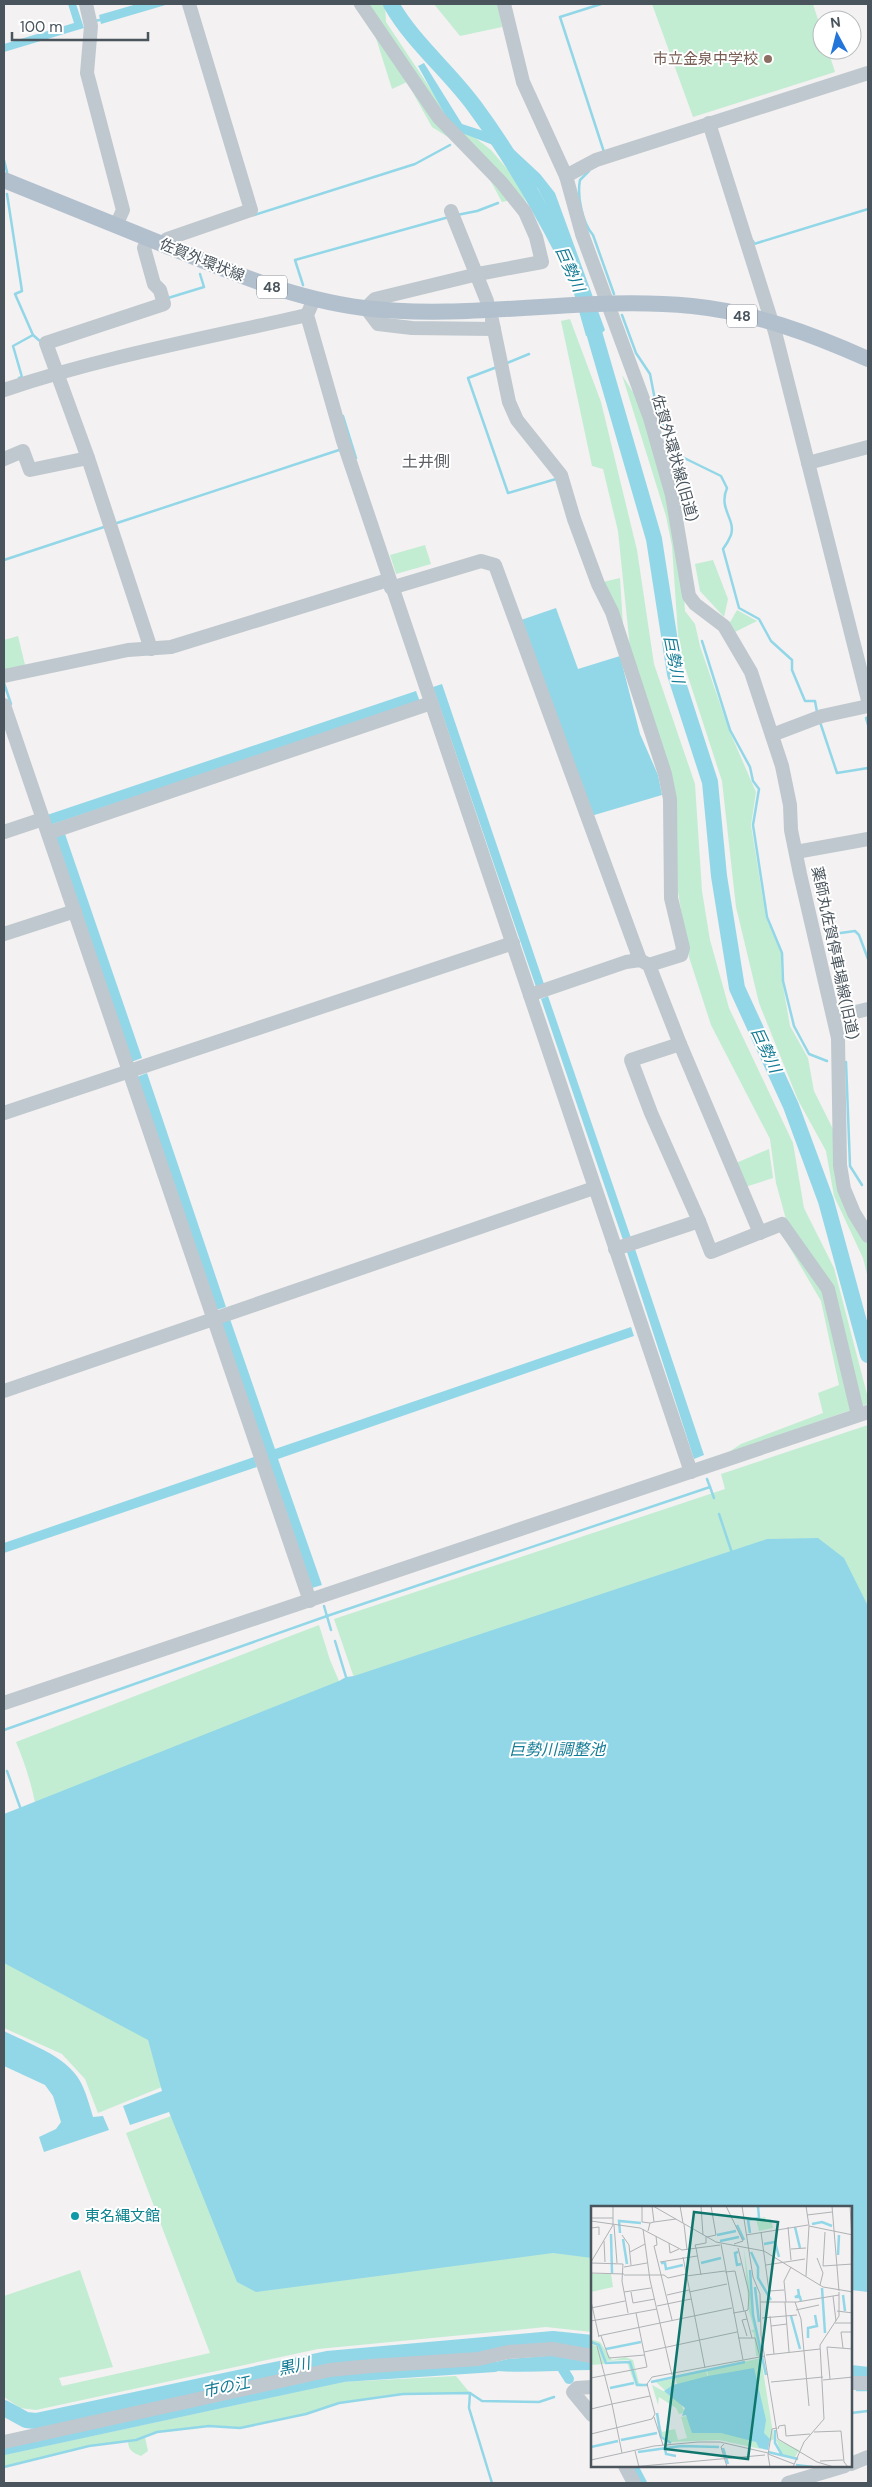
<svg xmlns="http://www.w3.org/2000/svg" width="872" height="2487" font-family="'DM Sans','Noto Sans JP',sans-serif">
  <style>
    .green { fill: #c2edd3 }
    .water { fill: #92d7e8 }
    .lines { fill: none; stroke-linecap: round; stroke-linejoin: round }
    .stream { stroke: #92d7e8; stroke-width: 2.5 }
    .canal { stroke: #92d7e8; stroke-width: 10 }
    .river { stroke: #92d7e8; stroke-width: 16 }
    .minor { stroke: #bfc8ce; stroke-width: 14 }
    .major { stroke: #b2c0ce; stroke-width: 16 }
    .education-dot { fill: #8d6e63; stroke: #fff; stroke-width: 2 }
    .culture-dot { fill: #0f9aa8; stroke: #fff; stroke-width: 2 }
    .labels { text-anchor: middle; dominant-baseline: central; stroke-width: 4; stroke-linejoin: round; paint-order: stroke }
    .shield { fill: #fff; stroke: #80878e; stroke-width: 1 }
    .shield-label { font-size: 14px; font-weight: bold; fill: #49545d }
    .education-label { font-size: 15px; fill: #785e54; stroke: #fff; text-anchor: end }
    .street-label { font-size: 15px; fill: #49545d; stroke: #fff }
    .culture-label { font-size: 15px; fill: #0d838f; stroke: #fff; text-anchor: start }
    .water-label { font-size: 16px; font-style: italic; fill: #147c96; stroke: #fff }
    .neighbourhood-label { font-size: 16px; fill: #5d6165; stroke: #fff }
    .inset-river { fill: none; stroke: #92d7e8; stroke-width: 2.5 }
    .inset-road { fill: none; stroke: #afb2b6; stroke-width: 1 }
    .view { fill: #0f766e; fill-opacity: 0.15; stroke: #0f766e; stroke-width: 2.5 }
    .inset-edge { fill: none; stroke: #49545d; stroke-width: 2.5 }
  </style>
  <rect width="100%" height="100%" fill="#f3f1f1"/>
  <g class="green">
    <polygon points="353,4 385,4 386,22 450,118 491,150 518,182 540,238 511,200 502,202 483,167 459,144 432,127 407,82 392,89 376,38"/>
    <polygon points="434,4 499,4 502,27 460,36"/>
    <polygon points="652,4 813,4 822,32 822,50 828,50 835,72 693,117"/>
    <polygon points="570,319 601,402 637,550 654,664 695,784 702,891 710,940 729,1008 793,1143 804,1208 834,1268 868,1398 868,1404 726,1454 741,1444 823,1413 818,1393 839,1385 821,1301 780,1231 787,1223 776,1183 770,1139 711,1025 689,957 678,892 674,788 630,648 618,531 603,469 592,466 561,321"/>
    <polygon points="622,375 640,403 673,510 683,578 685,611 695,624 700,646 729,730 756,792 751,825 766,918 781,953 782,980 790,1026 808,1058 814,1091 833,1129 850,1215 868,1245 868,1278 863,1258 834,1196 826,1151 798,1100 759,1003 736,907 722,781 679,649 672,546 666,516"/>
    <polygon points="425,545 431,564 396,574 390,555"/>
    <polygon points="713,560 728,599 724,617 700,591 695,564"/>
    <polygon points="620,578 623,625 603,582"/>
    <polygon points="737,610 757,621 735,632 729,624"/>
    <polygon points="18,636 26,669 4,671 4,640"/>
    <polygon points="769,1149 773,1178 745,1187 736,1163"/>
    <path d="M868,1425V1737L39,1830C36,1798 28,1771 16,1742L319,1625L330,1660L339,1681L368,1719L334,1619L725,1489L721,1474Z"/>
    <polygon points="4,1814 148,2040 162,2087 98,2113 85,2079 62,2054 4,2028"/>
    <polygon points="171,2116 197,2181 592,2207 592,2332 546,2327 318,2349 36,2410 20,2408 4,2397 4,2296 80,2270 113,2367 59,2378 62,2386 210,2353 126,2133"/>
    <path d="M456,2376L470,2393L403,2394L339,2403L306,2414L240,2428L209,2426L157,2432L145,2437L148,2451L141,2456C133,2453 128,2450 128,2441L89,2446L4,2467V2455L341,2382Z"/>
  </g>
  <g class="water">
    <polygon points="68,4 76,4 84,28 4,52 4,44 74,23"/>
    <polygon points="137,4 169,4 101,24 99,15"/>
    <polygon points="424,63 462,124 499,136 540,174 555,193 605,330 601,334 586,336 566,265 562,260 560,245 545,202 538,189 507,155 493,145 462,133 449,122 418,66"/>
    <polygon points="556,608 578,669 620,656 640,734 658,775 662,795 591,816 521,620"/>
    <polygon points="442,684 544,984 536,987 433,687"/>
    <polygon points="416,691 420,702 50,825 47,815"/>
    <polygon points="65,834 142,1058 131,1062 55,837"/>
    <polygon points="548,996 631,1238 623,1240 541,999"/>
    <polygon points="147,1073 226,1307 216,1310 137,1077"/>
    <polygon points="635,1249 704,1455 694,1459 627,1252"/>
    <polygon points="230,1319 275,1449 631,1327 634,1336 278,1459 322,1585 312,1588 220,1322"/>
    <polygon points="254,1457 257,1467 4,1553 4,1543"/>
    <polygon points="818,1538 844,1558 868,1606 868,2292 851,2290 851,2207 592,2207 592,2258 553,2253 256,2292 237,2282 169,2112 130,2125 123,2106 162,2091 148,2040 4,1963 4,1814 339,1681 346,1677 354,1676 767,1539"/>
    <path d="M4,2031C31,2045 71,2057 83,2087C87,2096 90,2107 93,2117L103,2116L109,2130L44,2152L39,2137L56,2129L61,2122L53,2096L45,2085L4,2066Z"/>
    <path d="M558,2355L592,2361V2370C556,2370 520,2374 484,2370L482,2365L508,2359Z"/>
  </g>
  <g class="lines">
    <g class="stream">
      <polyline points="601,4 560,17 604,152"/>
      <polyline points="94,21 100,20"/>
      <polyline points="4,160 7,172"/>
      <path d="M589,171L580,180C577,195 582,223 593,235L614,294"/>
      <polyline points="7,194 22,291 15,294 33,335 41,342"/>
      <polyline points="254,215 415,164 450,145"/>
      <polyline points="457,215 477,211 498,203"/>
      <polyline points="753,241 754,244 868,209"/>
      <polyline points="303,285 295,260 449,217"/>
      <polyline points="168,298 204,287 200,274"/>
      <path d="M622,315L636,353L650,374L655,400L674,453L721,476L727,488C718,509 736,519 731,535C729,540 726,545 723,549L739,608L759,619L771,641L792,660V670L805,701H815L817,712"/>
      <polyline points="507,363 529,354"/>
      <polyline points="497,367 468,378 508,493 556,479"/>
      <polyline points="19,378 22,377 13,346 33,335"/>
      <polyline points="343,416 356,458"/>
      <polyline points="114,524 339,450"/>
      <polyline points="4,560 107,526"/>
      <polyline points="702,641 730,730 750,767 753,781 759,789 753,825 767,917 782,953 783,981 794,1026 809,1054 827,1061"/>
      <polyline points="4,683 11,704"/>
      <polyline points="868,717 866,718 868,725"/>
      <polyline points="820,722 837,773 868,768"/>
      <polyline points="826,935 855,931 859,935 868,959"/>
      <polyline points="846,1062 850,1166 862,1185"/>
      <polyline points="710,1487 714,1498"/>
      <polyline points="719,1514 732,1553"/>
      <polyline points="324,1606 331,1630"/>
      <polyline points="335,1641 346,1677"/>
      <polyline points="4,1730 327,1616 710,1487 707,1479"/>
      <polyline points="7,1771 20,1807"/>
      <polyline points="857,2390 868,2390"/>
      <polyline points="470,2393 469,2408 492,2483"/>
      <polyline points="851,2413 868,2411"/>
      <polyline points="4,2467 89,2446 136,2440 157,2432 209,2426 240,2428 306,2414 339,2403 403,2394 470,2393 482,2401 539,2402 554,2397"/>
    </g>
    <g class="canal">
      <polyline points="554,2364 559,2363 569,2379"/>
      <polyline points="4,2450 343,2377 495,2367"/>
      <polyline points="633,2466 642,2483"/>
    </g>
    <g class="river">
      <path d="M391,4C413,43 449,71 475,107C512,157 542,210 570,265"/>
      <polyline points="589,315 654,539 675,674 710,782 719,876 737,988 791,1106 826,1201 868,1355"/>
      <polyline points="851,2373 868,2375"/>
      <polyline points="4,2408 26,2420 36,2421 327,2359 553,2339 592,2343"/>
    </g>
    <g class="minor">
      <polyline points="86,4 91,26 87,73 123,210 119,219 118,226"/>
      <polyline points="361,4 439,118 501,182 525,212 536,237 542,262 478,274 375,299 366,308 378,324 412,328 494,329"/>
      <polyline points="504,4 523,82 566,176 582,234 650,418 672,495 689,596 695,604 724,626 751,672 782,766 790,805 791,830 800,874 838,1038 840,1165 844,1189 854,1213 868,1236"/>
      <polyline points="709,123 775,332 868,700"/>
      <polyline points="566,176 596,160 868,73"/>
      <polyline points="451,211 487,301"/>
      <polyline points="149,239 144,248 154,284 160,290 164,304 46,343 88,458 151,649"/>
      <polyline points="164,245 167,239 251,210 189,4"/>
      <polyline points="314,299 307,315 343,441 691,1472"/>
      <polyline points="492,320 509,402 517,420 561,475 574,519 598,584 612,612 665,774 670,799 671,898 683,948 681,955 649,965"/>
      <path d="M4,390C103,357 206,338 307,315"/>
      <polyline points="4,459 23,451 30,470 88,458"/>
      <polyline points="808,463 868,447"/>
      <polyline points="391,588 481,561 495,565 640,960"/>
      <polyline points="4,676 128,650 171,647 388,580"/>
      <polyline points="4,705 310,1601"/>
      <polyline points="772,735 822,716 868,706"/>
      <polyline points="4,832 43,819"/>
      <polyline points="48,833 431,703"/>
      <polyline points="796,852 868,839"/>
      <polyline points="4,934 75,911"/>
      <polyline points="530,995 626,962 640,960 649,965 680,1044 760,1233"/>
      <polyline points="835,1017 868,1009"/>
      <polyline points="680,1044 631,1060 651,1113 699,1221"/>
      <polyline points="4,1113 513,943"/>
      <polyline points="615,1249 699,1221 711,1252 782,1224 828,1289 858,1415"/>
      <polyline points="4,1391 594,1188"/>
      <polyline points="4,1703 868,1412"/>
      <polyline points="851,2383 868,2383"/>
      <polyline points="592,2387 577,2388 573,2392 592,2415"/>
      <polyline points="4,2442 330,2370 371,2366 478,2359 508,2352 552,2349 592,2356"/>
      <polyline points="851,2464 868,2457"/>
      <polyline points="625,2466 634,2483"/>
      <polyline points="788,2483 845,2466"/>
    </g>
    <path class="major" d="M4,180C58,202 112,224 167,246C230,272 294,299 364,308C472,321 583,295 692,306C753,312 812,334 868,359"/>
  </g>
  <circle class="education-dot" cx="768" cy="59" r="5"/>
  <circle class="culture-dot" cx="75" cy="2216" r="5"/>
  <g class="labels">
    <g class="shield">
      <rect x="257" y="275.5" width="30" height="23" rx="4"/>
      <rect x="727" y="304.5" width="30" height="23" rx="4"/>
    </g>
    <g class="shield-label">
      <text x="272" y="287">48</text>
      <text x="742" y="316">48</text>
    </g>
    <g class="education-label">
      <text x="758" y="59">市立金泉中学校</text>
    </g>
    <g class="street-label">
      <text transform="translate(202 260) rotate(22)">佐賀外環状線</text>
      <text transform="translate(675 458) rotate(74)">佐賀外環状線(旧道)</text>
      <text transform="translate(835 953) rotate(78)">薬師丸佐賀停車場線(旧道)</text>
    </g>
    <g class="culture-label">
      <text x="85" y="2216">東名縄文館</text>
    </g>
    <g class="water-label">
      <text transform="translate(570 269) rotate(66)">巨勢川</text>
      <text transform="translate(674 659) rotate(79)">巨勢川</text>
      <text transform="translate(766 1050) rotate(65)">巨勢川</text>
      <text x="557" y="1749">巨勢川調整池</text>
      <text transform="translate(294 2366) rotate(-12)">黒川</text>
      <text transform="translate(226 2387) rotate(-12)">市の江</text>
    </g>
    <g class="neighbourhood-label">
      <text x="426" y="461">土井側</text>
    </g>
  </g>
  <g transform="translate(591 2206)">
    <rect width="261" height="261" fill="#f3f1f1"/>
    <path d="M174,11L175,14L180,13L182,22L168,25L165,13ZM153,43L160,89L161,110L170,150H165L163,127L160,125L163,123L158,105ZM0,68H20L22,81L0,86ZM2,134L9,136L21,154L34,151L42,154L48,177L55,179H47L38,154L14,155L9,141L0,136ZM0,137L5,138L8,141L16,157L39,156L44,178L55,182L44,179L36,156L0,159V138L7,141ZM170,152L183,233L168,241L170,243L128,234L79,236L71,231L67,212L71,226L84,223L87,234L96,232L90,211L95,210L100,217L84,172L115,165L118,174L116,164ZM81,173L82,179L94,207L88,208L85,202L68,191L67,199L61,179L78,188L65,176ZM185,233L208,244L204,251L191,249Z" fill="#c2edd3"/>
    <path d="M163,162L175,214L173,227L179,233L177,244L168,242L165,236L130,227H101L95,209L91,210L94,202L73,185L82,179L117,170Z" fill="#92d7e8"/>
    <path class="inset-river" d="M221,18L231,16L241,20M146,19L153,34M204,21L209,42M29,27L28,15L50,17M159,27L157,14L168,12L167,0M20,28L21,67M126,29L145,25M32,33L36,58M129,35L148,31M173,38L184,36L188,51M147,46L144,47L146,59L150,58M160,46L167,61V72L180,94M247,49L248,29M70,57H74L75,63L92,59M110,57L130,52M159,64L162,109L175,169M164,81L168,116M231,82L234,127M207,83L208,89L204,91H209L210,95M252,89L254,105M200,110L209,143M217,132V122L226,120L224,109M0,136L8,139L15,157L39,156L46,179H57M15,143L50,136M60,176L154,156M19,182L43,177M66,207L70,231L80,237M184,224V237L191,249M30,234L66,227M0,241L27,235M74,242L75,248L85,250M132,242L137,258M47,246L90,240L128,241M177,246L207,253M205,259L222,261"/>
    <path class="inset-road" d="M51,0V16L59,17M62,0L125,36L173,45L232,81L262,86M89,0L92,17M110,0L112,29M135,0L152,35L143,38M151,0L162,71L169,88L170,129L187,233L226,256L243,261M215,0L218,20L215,70M241,0L248,85M259,0L262,49M216,9L241,6M0,12H22M0,15L49,22L91,44L129,39M63,16L85,13M93,18L96,44M23,19L26,57M218,20L262,29M197,21L200,54M0,22L8,21V29M52,23L59,74L81,169M57,25L59,17L63,16L61,0M170,26L178,85L193,84M234,26L232,60L262,58M31,29L38,39L40,59M155,29L217,19M65,30L66,39L63,40L81,114M116,31L125,29L120,0M13,35L14,56M78,37L79,47L88,43M130,38L152,154M105,42L110,69M105,42L104,39L115,37V30M147,42L158,87L157,104L154,105M200,43L215,42M39,46L54,38M92,51L114,162M226,52L232,67L229,79M0,56L22,19V0M69,56L106,50M0,57L32,58L31,75L37,107M175,59L214,53M33,61L56,57M134,66L144,65L153,105M0,67L33,68M33,69H73L77,72L95,68M95,70L134,65M33,86L60,82M40,86L42,97L64,93M98,86L136,78M76,89L98,84M242,90L245,115M0,95L8,131M169,96H206L248,89M194,96L198,146M195,96L193,75L200,61M204,96L210,113L218,200M66,100L100,93M0,102L34,95M205,104L228,99M246,105L262,107M142,107L154,105L161,132M179,110L183,148M171,112L206,109M0,115L66,103M244,117H262M180,120L196,118M7,130L141,102M10,130L18,152L54,149M156,130L151,114L156,113M147,132H164L169,151M252,142L250,126H262M53,146L146,126M175,149L229,143M0,172L56,161L45,107M239,173L236,141L262,143M232,174L262,171M180,176L232,171M0,203L21,198L6,140M63,211L72,239M187,223L188,220L194,219L195,230L219,228M223,226L250,225L253,256L257,261M0,228L61,213L64,208L56,178L61,171L174,150M133,238L130,241L136,261M44,245L48,261M31,247L21,198L59,190M177,248L203,258M0,254L63,240L107,236H129L177,247M229,255L252,254M40,261L174,249M179,261L177,249L181,223L186,222M202,261L213,236L233,213L229,139L248,110V86"/>
    <path class="view" d="M103,6L187,16L157,253L74,243Z"/>
    <rect width="261" height="261" class="inset-edge"/>
  </g>
  <rect width="872" height="2487" fill="none" stroke="#49545d" stroke-width="10"/>
  <g transform="translate(837 35) rotate(353)"><circle r="24" fill="#ffffff" stroke="#b6bbbe"/>
  <path d="M0-4L9 19L0 12L-9 19Z" fill="#2375da"/>
  <text y="-8" font-size="14" font-weight="bold" text-anchor="middle" fill="#49545d">N</text>
  </g>
  <path d="M12 32v8h136v-8" fill="none" stroke="#49545d" stroke-width="2.5"/>
  <text x="20" y="32" font-size="15" fill="#49545d" stroke="#ffffff" stroke-width="4" paint-order="stroke">100 m</text>
</svg>
